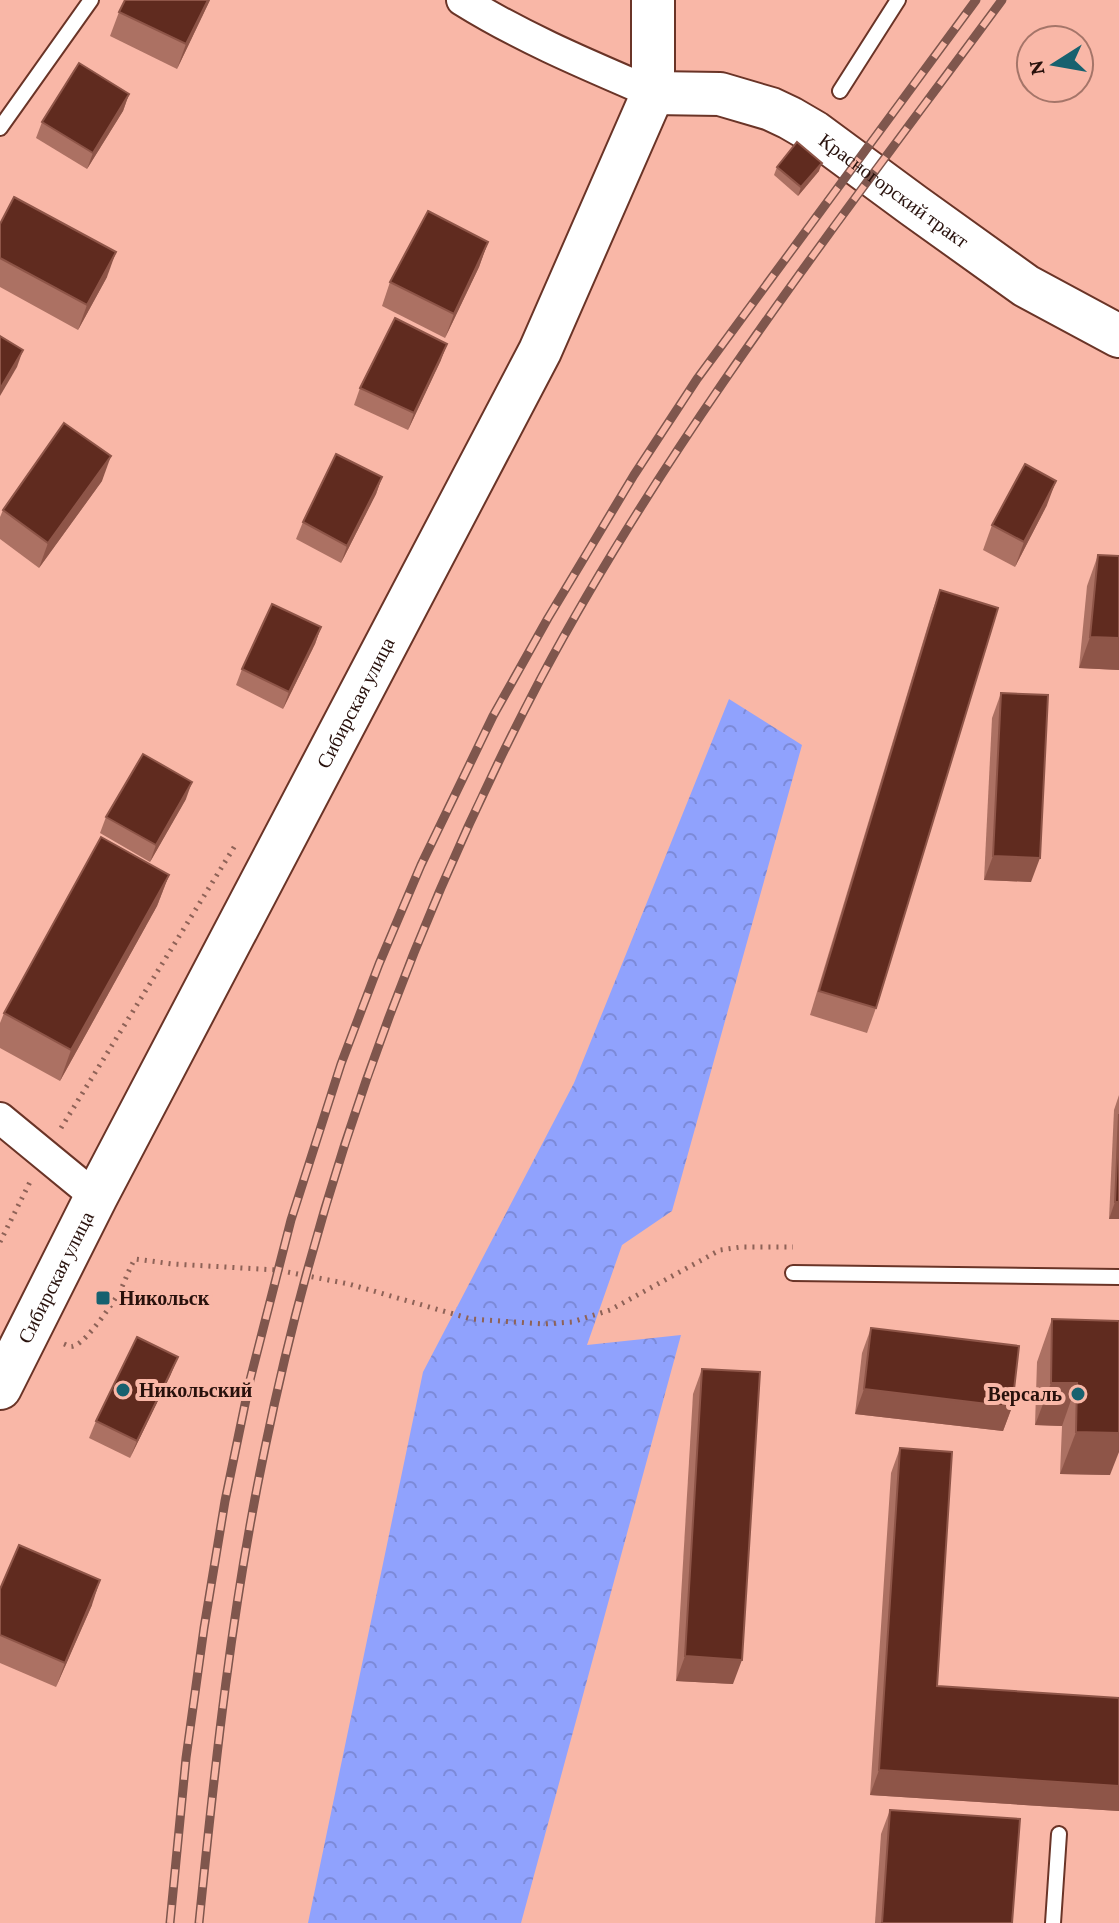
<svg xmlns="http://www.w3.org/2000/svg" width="1119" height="1923" font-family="'Crimson Pro',serif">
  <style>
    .forest { fill: url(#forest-crowns) }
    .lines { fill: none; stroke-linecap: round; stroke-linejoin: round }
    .lane-casing { stroke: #6a3427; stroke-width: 18 }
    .street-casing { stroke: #6a3427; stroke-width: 34 }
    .secondary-casing { stroke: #6a3427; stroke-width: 46 }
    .path { stroke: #8e6257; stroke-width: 5; stroke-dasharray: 2 6; stroke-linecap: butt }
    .lane { stroke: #fff; stroke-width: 14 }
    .street { stroke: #fff; stroke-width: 30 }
    .secondary { stroke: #fff; stroke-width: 42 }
    .rail-casing { stroke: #7f564d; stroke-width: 9 }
    .rail { stroke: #f9b7a7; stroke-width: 6; stroke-dasharray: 18; stroke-linecap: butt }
    .wall { fill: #ac7163 }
    .shaded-wall { fill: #8e5548 }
    .building { fill: #602b1f; stroke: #8e5548; stroke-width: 2 }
    .poi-dot { fill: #17616f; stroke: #f9b7a7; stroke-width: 3 }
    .labels { text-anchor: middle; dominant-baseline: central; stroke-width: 8; stroke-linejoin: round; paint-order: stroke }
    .street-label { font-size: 20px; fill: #28110c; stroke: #f9b7a7 }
    .poi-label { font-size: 20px; font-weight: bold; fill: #28110c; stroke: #f9b7a7; text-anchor: start }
  </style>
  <defs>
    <pattern id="forest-crowns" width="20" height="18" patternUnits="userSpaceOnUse" patternTransform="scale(2)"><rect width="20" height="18" fill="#90a2fd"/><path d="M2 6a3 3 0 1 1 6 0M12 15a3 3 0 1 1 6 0" fill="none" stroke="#7c8ad8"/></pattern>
  </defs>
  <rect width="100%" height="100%" fill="#f9b7a7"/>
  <polygon class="forest" points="729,699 802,745 672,1211 622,1245 587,1345 681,1335 521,1923 308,1923 423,1372 574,1083"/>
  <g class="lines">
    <g class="lane-casing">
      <g id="lane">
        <polyline points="840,91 898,0"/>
        <polyline points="0,128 91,0"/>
        <polyline points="793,1273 1119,1277"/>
        <polyline points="1053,1923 1059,1834"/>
      </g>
    </g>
    <g class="street-casing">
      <g id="street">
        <path d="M462,0C523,38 588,65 653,93"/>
        <polyline points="0,1118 96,1197"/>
      </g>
    </g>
    <g class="secondary-casing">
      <g id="secondary">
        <path id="s1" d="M653,93L720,94L771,109L790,118L814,132L913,205L1026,286L1119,336"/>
        <path id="s2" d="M0,1388L96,1197L540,351L653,93V0"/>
      </g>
    </g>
    <g class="path">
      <polyline points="61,1128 236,844"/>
      <polyline points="0,1242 30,1182"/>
      <path d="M64,1344C69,1346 70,1348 76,1345C88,1339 111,1306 118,1294C125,1283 128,1270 135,1259L173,1264L277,1270L349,1284L471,1319L544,1324L572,1322L610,1310L720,1250L741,1247H793"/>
    </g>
    <use href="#lane" class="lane"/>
    <use href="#street" class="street"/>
    <use href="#secondary" class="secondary"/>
    <g class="rail-casing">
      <g id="rail">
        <polyline points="170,1923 186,1758 204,1628 225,1501 250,1380 291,1220 341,1064 379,964 421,865 493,716 548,618 634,475 697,379 976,0"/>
        <path d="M199,1923C215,1764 232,1605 265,1448C320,1180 414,920 541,678C670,436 840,220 1002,0"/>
      </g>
    </g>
    <use href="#rail" class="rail"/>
  </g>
  <g class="wall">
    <polygon points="210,0 177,69 110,36 119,12"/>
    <polygon points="129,94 123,111 87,169 36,138 42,122"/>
    <polygon points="777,167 819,171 798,196 774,175"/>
    <polygon points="0,224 107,277 78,330 0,287"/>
    <polygon points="488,242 479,267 445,338 382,306 390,282"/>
    <polygon points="441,360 408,430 354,405 360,388"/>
    <polygon points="382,477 376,494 341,563 296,539 303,522"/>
    <polygon points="102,481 39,568 0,539 0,517 3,510"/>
    <polygon points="1047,505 1015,567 983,550 992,525"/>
    <polygon points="1098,555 1119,556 1119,670 1079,668 1087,586"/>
    <polygon points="940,590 876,1008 867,1033 810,1015 931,615"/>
    <polygon points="321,627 315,644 283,709 236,685 242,669"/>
    <polygon points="1001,693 1031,882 984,880 992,718"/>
    <polygon points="186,799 150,862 100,833 106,817"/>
    <polygon points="169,875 157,906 60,1081 0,1048 0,1023 4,1013"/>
    <polygon points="1119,1095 1119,1219 1109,1219 1114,1110"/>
    <polygon points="1052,1319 1110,1475 1060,1474 1062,1426 1035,1425 1037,1362"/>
    <polygon points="871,1328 1012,1407 1003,1431 855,1414 862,1353"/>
    <polygon points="702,1369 733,1684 676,1681 693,1394"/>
    <polygon points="171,1374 130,1458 89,1438 96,1421"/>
    <polygon points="900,1448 937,1686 1119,1698 1119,1811 870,1795 891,1473"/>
    <polygon points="0,1589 92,1605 56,1687 0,1663"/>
    <polygon points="890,1810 1012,1923 875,1923 881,1834"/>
  </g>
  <g class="shaded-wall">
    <polygon points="208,0 210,0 177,69 186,44"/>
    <polygon points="129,94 123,111 87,169 93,153"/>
    <polygon points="822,163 819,171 798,196 801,187"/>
    <polygon points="488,242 479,267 445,338 454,314"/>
    <polygon points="116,252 107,277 78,330 87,305"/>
    <polygon points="447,344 441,360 408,430 414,413"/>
    <polygon points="23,350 17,367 0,396 0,389"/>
    <polygon points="111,456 102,481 39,568 48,543"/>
    <polygon points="382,477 376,494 341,563 347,546"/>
    <polygon points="1056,481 1047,505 1015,567 1024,542"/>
    <polygon points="321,627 315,644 283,709 289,692"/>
    <polygon points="1090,637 1119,638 1119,670 1079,668"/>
    <polygon points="192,782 186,799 150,862 156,845"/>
    <polygon points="993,856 1040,858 1031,882 984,880"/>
    <polygon points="169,875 157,906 60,1081 71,1050"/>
    <polygon points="1115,1202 1119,1202 1119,1219 1109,1219"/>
    <polygon points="178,1357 171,1374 130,1458 137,1441"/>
    <polygon points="1051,1383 1077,1383 1062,1426 1035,1425"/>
    <polygon points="864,1389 1012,1407 1003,1431 855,1414"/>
    <polygon points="1119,1418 1119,1452 1110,1475 1060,1474 1076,1432"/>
    <polygon points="100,1580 92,1605 56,1687 65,1663"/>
    <polygon points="685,1656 742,1660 733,1684 676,1681"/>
    <polygon points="879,1770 1119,1786 1119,1811 870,1795"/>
  </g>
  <g class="building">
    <polygon points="125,0 208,0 186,44 119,12"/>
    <polygon points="79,63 129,94 93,153 42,122"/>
    <polygon points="797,142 822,163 801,187 777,167"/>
    <polygon points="14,197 116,252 87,305 0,258 0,224"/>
    <polygon points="428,211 488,242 454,314 390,282"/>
    <polygon points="395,318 447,344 414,413 360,388"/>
    <polygon points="0,336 23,350 0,389"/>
    <polygon points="64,423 111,456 48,543 3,510"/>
    <polygon points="336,454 382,477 347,546 303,522"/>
    <polygon points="1025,464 1056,481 1024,542 992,525"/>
    <polygon points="1098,555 1119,556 1119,638 1090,637"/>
    <polygon points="940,590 998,608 876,1008 819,991"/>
    <polygon points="272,604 321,627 289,692 242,669"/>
    <polygon points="1001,693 1048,695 1040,858 993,856"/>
    <polygon points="143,754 192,782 156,845 106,817"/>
    <polygon points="101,837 169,875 71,1050 4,1013"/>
    <polygon points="1119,1114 1119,1202 1115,1202"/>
    <polygon points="1052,1319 1119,1321 1119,1433 1076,1432 1077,1383 1051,1383"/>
    <polygon points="871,1328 1019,1346 1012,1407 864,1389"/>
    <polygon points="137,1337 178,1357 137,1441 96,1421"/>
    <polygon points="702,1369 760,1372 742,1660 685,1656"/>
    <polygon points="900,1448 952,1452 937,1686 1119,1698 1119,1786 879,1770"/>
    <polygon points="19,1545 100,1580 65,1663 0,1635 0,1589"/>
    <polygon points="890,1810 1020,1819 1012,1923 882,1923"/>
  </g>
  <g class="poi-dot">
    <rect x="95" y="1290" width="16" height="16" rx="4"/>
    <circle cx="123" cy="1390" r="8"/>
    <circle cx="1078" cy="1394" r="8"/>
  </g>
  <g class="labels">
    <g class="street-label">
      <text stroke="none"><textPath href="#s1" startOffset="268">Красногорский тракт</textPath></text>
      <text stroke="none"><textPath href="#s2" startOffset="772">Сибирская улица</textPath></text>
      <text stroke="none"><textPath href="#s2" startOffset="124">Сибирская улица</textPath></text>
    </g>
    <g class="poi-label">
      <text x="119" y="1298">Никольск</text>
      <text x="139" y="1390">Никольский</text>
      <text x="1062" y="1394" text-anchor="end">Версаль</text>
    </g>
  </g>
  <g transform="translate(1055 64) rotate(259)"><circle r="38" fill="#f9b7a7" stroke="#a57569" stroke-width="2"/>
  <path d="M0-6L14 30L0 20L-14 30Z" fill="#17616f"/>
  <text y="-12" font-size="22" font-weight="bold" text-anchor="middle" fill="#28110c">N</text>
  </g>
</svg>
